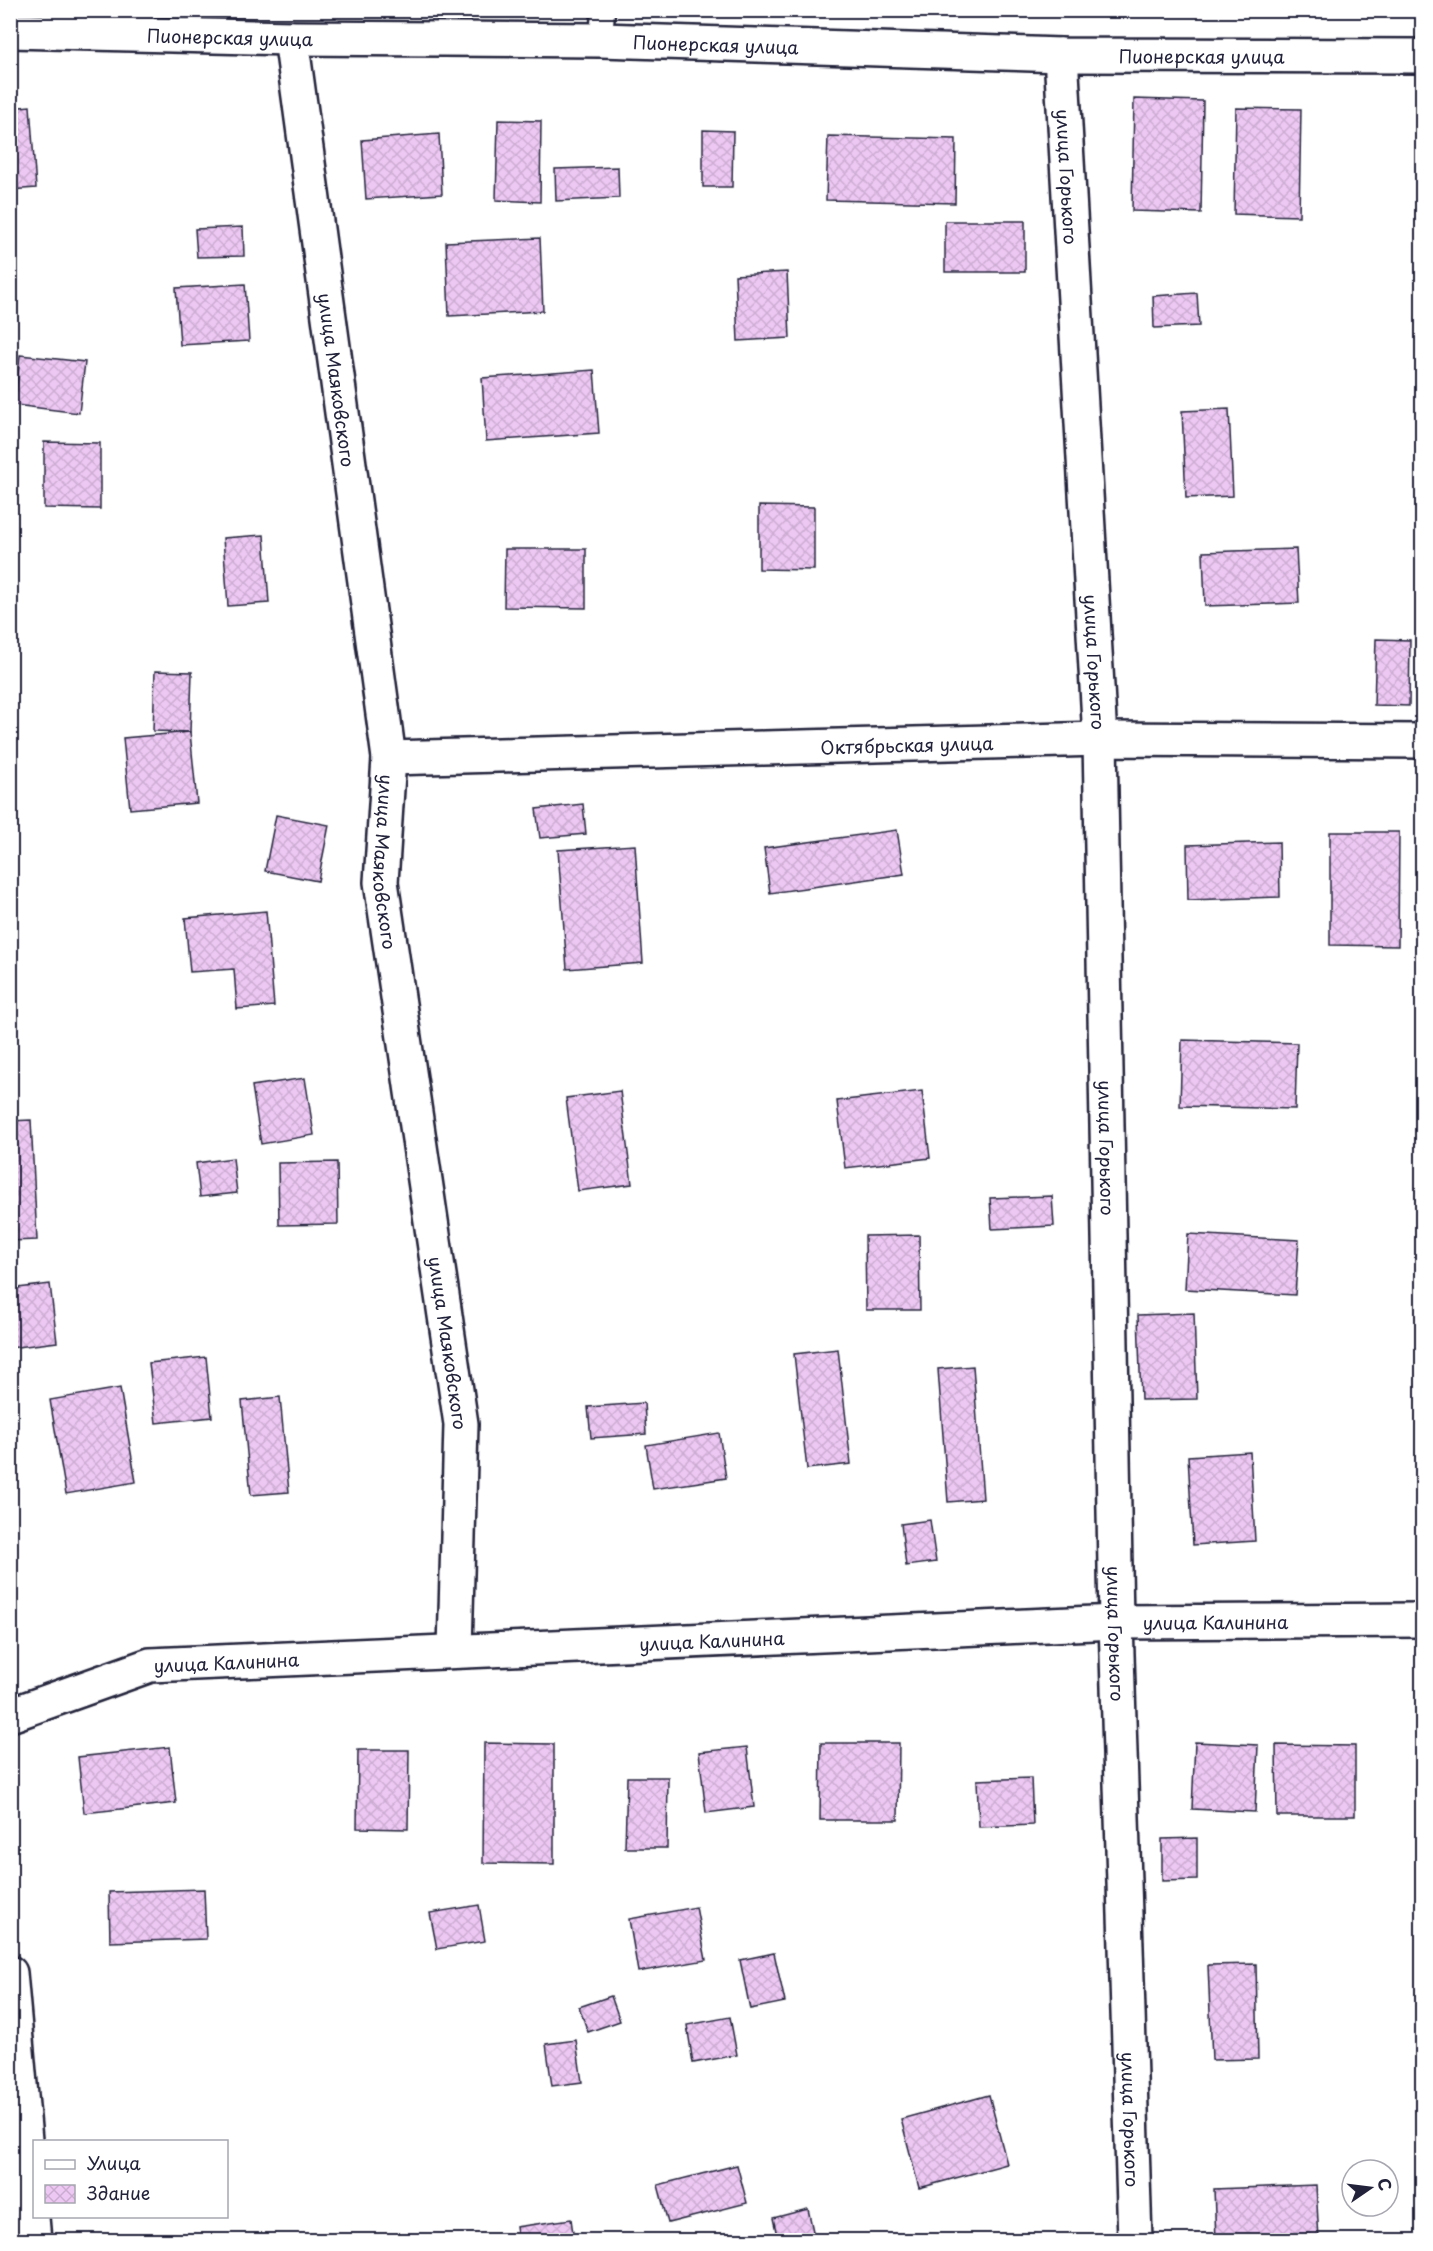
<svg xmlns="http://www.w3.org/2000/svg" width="1433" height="2251" font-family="'Playpen Sans',sans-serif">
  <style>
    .building { fill: url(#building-cross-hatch); stroke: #22223b; stroke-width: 1.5 }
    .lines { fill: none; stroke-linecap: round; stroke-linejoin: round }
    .lane-casing { stroke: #22223b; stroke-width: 27 }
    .street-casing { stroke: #22223b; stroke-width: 38 }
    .lane { stroke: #fff; stroke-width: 22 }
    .street { stroke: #fff; stroke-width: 33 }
    .labels { text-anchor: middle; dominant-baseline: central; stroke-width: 6; stroke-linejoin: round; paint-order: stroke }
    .street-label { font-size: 18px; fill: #22223b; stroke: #fff }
  </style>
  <defs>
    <pattern id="building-cross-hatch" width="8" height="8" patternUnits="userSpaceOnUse" patternTransform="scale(1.5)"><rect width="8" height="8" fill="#edc8f3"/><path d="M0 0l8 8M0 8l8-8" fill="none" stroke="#cbacd1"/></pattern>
  </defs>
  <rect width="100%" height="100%" fill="#fff"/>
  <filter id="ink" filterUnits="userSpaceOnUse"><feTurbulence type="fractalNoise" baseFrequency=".0167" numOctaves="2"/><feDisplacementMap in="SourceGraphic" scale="12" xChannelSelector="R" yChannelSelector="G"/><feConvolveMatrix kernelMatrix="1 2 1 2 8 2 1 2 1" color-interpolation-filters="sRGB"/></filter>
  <g filter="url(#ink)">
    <g class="building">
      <polygon points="1134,99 1203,101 1201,213 1132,211"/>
      <polygon points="30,106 36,188 10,190 10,108"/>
      <polygon points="1236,108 1301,109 1299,216 1234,214"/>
      <polygon points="498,120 541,121 540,202 496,200"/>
      <polygon points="703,130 733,131 732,187 703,187"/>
      <polygon points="439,134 442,194 366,199 362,140"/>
      <polygon points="828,136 956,139 955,203 826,200"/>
      <polygon points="618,167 619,198 556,201 555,169"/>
      <rect x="945" y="221" width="80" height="51"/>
      <polygon points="243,227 244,256 197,257 195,229"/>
      <polygon points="540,238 543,311 449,316 446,242"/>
      <polygon points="787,272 790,338 738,341 735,275"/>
      <polygon points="245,284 249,341 180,345 176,288"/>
      <polygon points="1197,293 1199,326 1154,328 1153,296"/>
      <polygon points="20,355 85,362 79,413 15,405"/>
      <polygon points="594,370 599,433 486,441 482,378"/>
      <polygon points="1229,409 1233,496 1186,498 1182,411"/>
      <polygon points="44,442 100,443 100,509 44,508"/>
      <polygon points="759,506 814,507 814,570 759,569"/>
      <polygon points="264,535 269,603 228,606 223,538"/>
      <polygon points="505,549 586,549 586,608 504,607"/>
      <polygon points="1296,549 1299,603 1205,606 1203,552"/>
      <polygon points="1376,639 1410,640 1409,706 1374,705"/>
      <polygon points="155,671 192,672 190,732 153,731"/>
      <polygon points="190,732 197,803 130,809 123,738"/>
      <polygon points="583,804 586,834 540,838 536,809"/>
      <polygon points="276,815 329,825 318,881 265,871"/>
      <polygon points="897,830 904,874 770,893 764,848"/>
      <polygon points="1330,832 1399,832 1398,946 1330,945"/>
      <polygon points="1279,842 1280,897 1188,900 1187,845"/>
      <polygon points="635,845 643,963 567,969 558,850"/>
      <polygon points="266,911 274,1006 237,1009 234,969 190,972 185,918"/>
      <polygon points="1182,1040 1297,1043 1295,1109 1180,1106"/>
      <polygon points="305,1078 314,1135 261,1144 252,1086"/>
      <polygon points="620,1091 632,1184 578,1191 566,1098"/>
      <polygon points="922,1091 930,1158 845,1168 837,1101"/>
      <polygon points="31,1120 37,1240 10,1241 10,1121"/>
      <polygon points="233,1158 237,1193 200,1197 196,1163"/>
      <polygon points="337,1162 338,1224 279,1225 278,1163"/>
      <polygon points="1052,1196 1054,1226 992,1229 990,1198"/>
      <polygon points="1188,1234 1299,1240 1295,1295 1185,1289"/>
      <polygon points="919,1235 920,1310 866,1310 865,1236"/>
      <polygon points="50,1284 57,1342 10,1348 10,1289"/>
      <polygon points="1194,1313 1197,1399 1141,1400 1138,1315"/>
      <polygon points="838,1349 851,1464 807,1469 794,1354"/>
      <polygon points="206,1357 212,1417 156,1423 149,1363"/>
      <polygon points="973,1366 983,1499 948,1502 938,1369"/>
      <polygon points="120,1388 136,1482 66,1494 50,1400"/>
      <polygon points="280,1397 289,1492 251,1495 242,1401"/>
      <polygon points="644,1403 646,1434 591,1438 588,1407"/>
      <polygon points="719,1433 726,1478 653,1489 646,1445"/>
      <polygon points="1250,1452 1255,1541 1193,1545 1188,1456"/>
      <polygon points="930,1520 936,1562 906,1566 901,1524"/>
      <polygon points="1195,1742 1258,1745 1255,1812 1192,1809"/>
      <polygon points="484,1743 554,1744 554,1864 483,1863"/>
      <polygon points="821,1743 899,1743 898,1820 820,1820"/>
      <polygon points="1276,1745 1355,1746 1355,1816 1277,1816"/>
      <polygon points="170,1747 176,1803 84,1813 78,1757"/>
      <polygon points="747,1747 754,1807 706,1813 699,1752"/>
      <polygon points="358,1750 409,1750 408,1829 357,1828"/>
      <polygon points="627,1777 668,1777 667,1848 625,1848"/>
      <polygon points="1031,1778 1033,1825 979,1827 977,1780"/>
      <polygon points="1197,1838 1197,1880 1162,1881 1162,1839"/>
      <polygon points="204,1889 206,1939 110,1942 109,1892"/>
      <polygon points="479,1905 485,1941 437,1949 430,1913"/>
      <polygon points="696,1907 706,1960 638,1972 629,1919"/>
      <polygon points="774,1953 785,2002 750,2009 740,1960"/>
      <polygon points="1256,1964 1258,2059 1212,2060 1208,1965"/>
      <polygon points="611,1996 620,2021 588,2032 579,2007"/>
      <polygon points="730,2017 737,2055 693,2063 687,2025"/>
      <polygon points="576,2040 582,2082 552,2086 546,2044"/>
      <polygon points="989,2095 1007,2164 919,2188 901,2119"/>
      <polygon points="737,2165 747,2203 668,2223 658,2185"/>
      <polygon points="1316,2185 1319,2240 1216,2240 1214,2189"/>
      <polygon points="808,2209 815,2240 778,2240 773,2218"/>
      <polygon points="571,2219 574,2240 518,2240 516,2227"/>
    </g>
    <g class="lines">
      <g class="lane-casing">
        <polyline id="lane" points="601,40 603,10"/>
      </g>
      <g class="street-casing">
        <g id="street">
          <path id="s1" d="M10,31L291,38L601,40L1061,55L1422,56"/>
          <path id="s2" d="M291,38L389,758L381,882L461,1424L455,1650"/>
          <path id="s3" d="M1061,55L1100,739L1116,1622L1135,2240"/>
          <path id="s4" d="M389,758L1100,739L1422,741"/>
          <path id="s5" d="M10,1715L150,1665L1116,1622L1422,1620"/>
          <polyline points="10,1973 34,2240"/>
        </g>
      </g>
      <use href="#lane" class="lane"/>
      <use href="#street" class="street"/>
    </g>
  </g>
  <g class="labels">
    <g class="street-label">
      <text stroke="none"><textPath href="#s1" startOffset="220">Пионерская улица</textPath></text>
      <text stroke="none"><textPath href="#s1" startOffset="706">Пионерская улица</textPath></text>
      <text stroke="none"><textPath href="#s1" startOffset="1192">Пионерская улица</textPath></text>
      <text stroke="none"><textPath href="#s3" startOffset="122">улица Горького</textPath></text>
      <text stroke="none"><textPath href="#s2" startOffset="345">улица Маяковского</textPath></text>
      <text stroke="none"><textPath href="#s3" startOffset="608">улица Горького</textPath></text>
      <text stroke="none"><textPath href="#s4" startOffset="518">Октябрьская улица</textPath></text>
      <text stroke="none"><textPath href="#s2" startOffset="831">улица Маяковского</textPath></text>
      <text stroke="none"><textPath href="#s3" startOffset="1094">улица Горького</textPath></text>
      <text stroke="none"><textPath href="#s2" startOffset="1317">улица Маяковского</textPath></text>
      <text stroke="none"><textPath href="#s5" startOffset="1215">улица Калинина</textPath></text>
      <text stroke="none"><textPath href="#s3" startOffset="1580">улица Горького</textPath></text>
      <text stroke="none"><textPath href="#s5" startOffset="711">улица Калинина</textPath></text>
      <text stroke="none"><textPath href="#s5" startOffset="225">улица Калинина</textPath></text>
      <text stroke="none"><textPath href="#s3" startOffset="2066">улица Горького</textPath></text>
    </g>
  </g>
  <rect width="1433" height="2251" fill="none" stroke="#fff" stroke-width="36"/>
  <rect x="18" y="18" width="1397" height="2215" fill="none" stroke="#22223b" stroke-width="2" filter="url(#ink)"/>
  <rect x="33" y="2140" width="195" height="78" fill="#ffffff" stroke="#a7a7b1" stroke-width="1.5"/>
  <rect x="45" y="2160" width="30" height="9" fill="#ffffff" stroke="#a7a7b1" stroke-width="1.5"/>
  <text x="87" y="2170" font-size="18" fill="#22223b">Улица</text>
  <rect x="45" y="2185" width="30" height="18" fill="url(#building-cross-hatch)" stroke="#a7a7b1" stroke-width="1.5"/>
  <text x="87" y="2200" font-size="18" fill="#22223b">Здание</text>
  <g transform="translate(1370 2188) rotate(76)"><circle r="28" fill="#ffffff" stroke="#a7a7b1" stroke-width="1.5"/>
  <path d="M0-4.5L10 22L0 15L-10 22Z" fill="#22223b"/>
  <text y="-9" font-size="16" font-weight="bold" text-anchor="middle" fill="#22223b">С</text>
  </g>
</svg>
